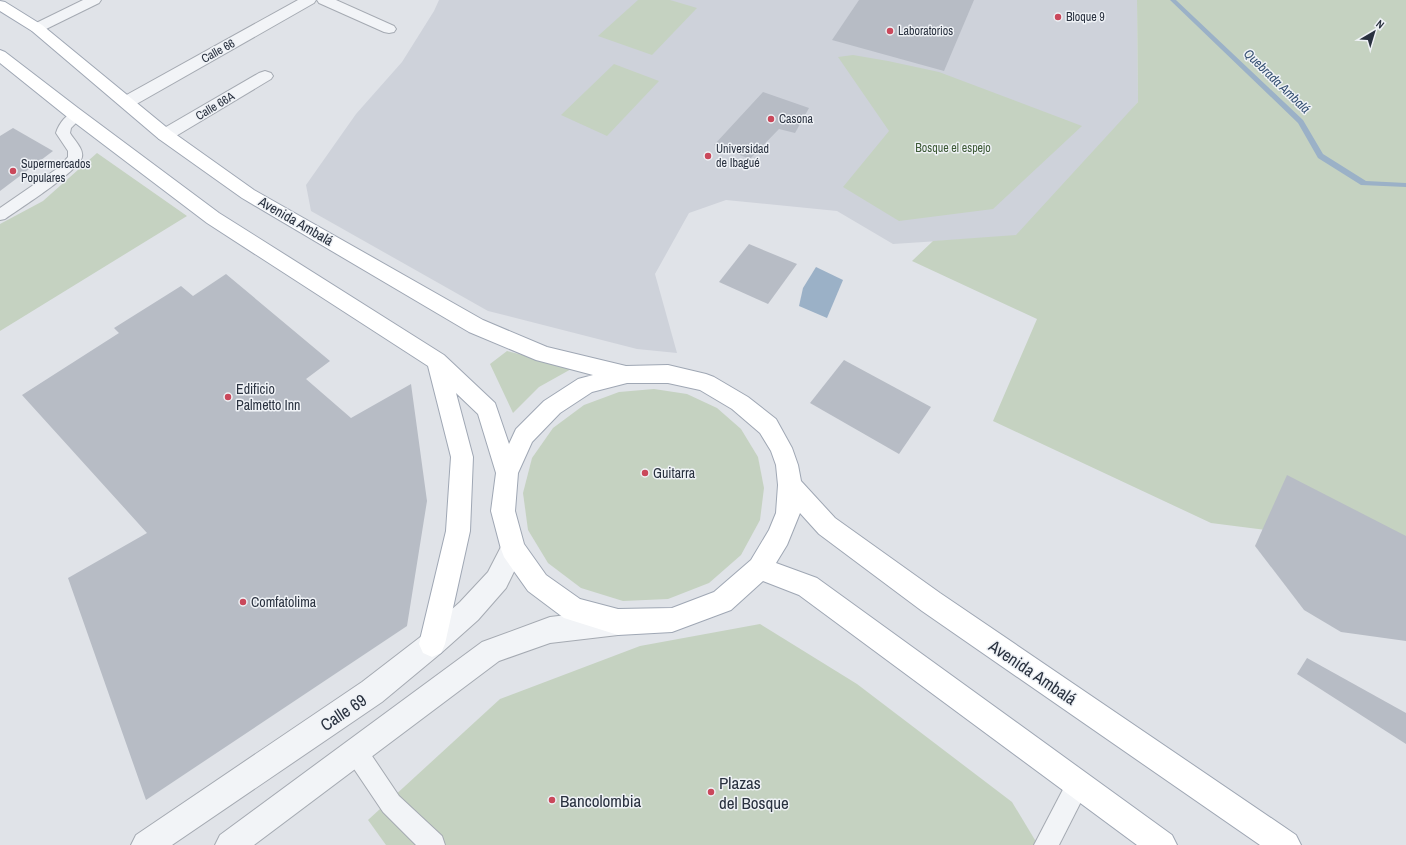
<svg xmlns="http://www.w3.org/2000/svg" width="1406" height="845" font-family="'Archivo Narrow',sans-serif">
  <style>
    .built { fill: #ced2da }
    .green { fill: #c5d2c1 }
    .water { fill: #9bb1c7 }
    .lines { fill: none; stroke-linecap: round; stroke-linejoin: round }
    .stream { fill: #9bb1c7; fill-rule: evenodd }
    .building { fill: #b7bcc5 }
    .service-casing { stroke: #a5aab2; stroke-width: 2 }
    .minor-casing { stroke: #a5aab2; stroke-width: 2 }
    .tertiary-casing { stroke: #a5aab2; stroke-width: 2 }
    .primary-casing { stroke: #9fa7b4; stroke-width: 2 }
    .service { fill: #f2f4f7; fill-rule: evenodd }
    .minor { fill: #f2f4f7; fill-rule: evenodd }
    .tertiary { fill: #f2f4f7; fill-rule: evenodd }
    .primary { fill: #fff; fill-rule: evenodd }
    .poi-dot { fill: #ca485b; stroke: #eff2f6; stroke-width: 1.5 }
    .labels { text-anchor: middle; dominant-baseline: central; stroke-width: 3; stroke-linejoin: round; paint-order: stroke }
    .far-poi-label { font-size: 12px; fill: #29313f; stroke: #eff2f6; text-anchor: start }
    .far-street-label { font-size: 12px; fill: #29313f; stroke: #eff2f6 }
    .far-park-label { font-size: 12px; fill: #3d5a36; stroke: #eff2f6 }
    .far-water-label { font-size: 13px; font-style: italic; fill: #344f72; stroke: #eff2f6 }
    .street-label { font-size: 14px; fill: #29313f; stroke: #eff2f6 }
    .poi-label { font-size: 14px; fill: #29313f; stroke: #eff2f6; text-anchor: start }
    .near-street-label { font-size: 17px; fill: #29313f; stroke: #eff2f6 }
    .near-poi-label { font-size: 17px; fill: #29313f; stroke: #eff2f6; text-anchor: start }
  </style>
  <rect width="100%" height="100%" fill="#e0e3e8"/>
  <polygon class="built" points="439,0 1137,0 1138,102 1117,128 1016,236 893,244 837,211 726,200 689,213 655,274 677,353 637,349 488,311 311,211 306,185 356,114 402,62 434,11"/>
  <g class="green">
    <polygon points="638,0 670,0 697,8 652,55 598,36"/>
    <polygon points="1137,0 1406,0 1406,548 1211,523 993,421 1037,319 912,261 933,241 1016,235 1138,102"/>
    <polygon points="853,55 888,61 939,72 1082,126 993,209 899,221 843,187 889,131 838,57"/>
    <polygon points="614,64 659,81 607,136 561,115"/>
    <polygon points="97,153 187,216 0,331 0,224 43,201"/>
    <polygon points="507,351 573,368 539,387 513,413 490,364"/>
    <polygon points="654,389 687,394 717,408 741,429 758,457 764,488 760,520 741,555 709,583 668,599 623,601 581,588 548,563 528,530 523,493 532,458 553,428 584,405 619,392"/>
    <polygon points="760,624 857,684 1012,802 1038,845 386,845 368,820 500,699 640,646"/>
  </g>
  <polygon class="water" points="816,267 843,280 827,318 799,306 803,288"/>
  <g class="lines">
    <polygon class="stream" points="1170,0 1176,0 1303,120 1323,154 1366,181 1406,183 1406,187 1361,185 1318,158 1298,123"/>
  </g>
  <g class="building">
    <polygon points="859,0 974,0 944,71 832,40"/>
    <polygon points="763,92 809,108 795,133 779,129 750,159 714,145"/>
    <polygon points="13,128 53,151 0,191 0,136"/>
    <polygon points="749,244 797,264 768,304 719,282"/>
    <polygon points="226,274 330,361 306,379 351,418 411,384 427,501 407,626 146,800 68,578 147,533 22,395 119,333 114,328 181,286 193,296"/>
    <polygon points="844,360 931,407 899,454 810,403"/>
    <polygon points="1287,475 1406,536 1406,641 1341,632 1304,610 1255,546"/>
    <polygon points="1307,658 1406,713 1406,744 1297,674"/>
  </g>
  <g class="lines">
    <g class="service-casing">
      <g id="service">
        <path d="M77,111L82,112L84,115L71,128L70,133C74,140 84,149 82,157C79,171 19,209 5,219L0,220V208L58,168L68,157V151L56,133C59,123 67,113 77,111Z"/>
        <polygon points="356,741 364,744 399,796 442,836 445,845 416,845 383,812 348,760 345,752 348,744"/>
        <polygon points="1078,772 1086,776 1090,784 1059,845 1034,845 1070,776"/>
      </g>
    </g>
    <g class="minor-casing">
      <g id="minor">
        <polygon points="83,0 101,0 99,3 42,31 37,32 32,31 30,28 32,25"/>
        <polygon points="298,0 316,0 314,3 133,106 127,107 121,106 119,102 121,98"/>
        <polygon points="317,0 336,0 394,26 396,29 394,32 389,33 384,32 319,3"/>
        <polygon points="265,71 271,73 273,76 271,79 171,139 165,140 159,139 157,135 159,131 259,73"/>
      </g>
    </g>
    <g class="tertiary-casing">
      <g id="tertiary">
        <polygon points="513,538 522,541 525,549 506,588 478,620 441,653 382,702 172,845 131,845 136,835 362,682 423,635 460,602 488,572 504,541"/>
        <polygon points="618,609 627,613 631,622 627,631 618,635 550,643 499,661 254,845 215,845 220,835 482,642 550,617"/>
      </g>
    </g>
    <g class="primary-casing">
      <path id="primary" d="M0,1L5,2L42,25L171,131L254,190L483,320L547,347L626,366L668,365L706,374L714,377L748,397L776,419L792,448L798,465L801,481L835,518L940,593L1296,835L1301,845H1260L922,611L819,534L800,513L787,545L776,563L817,578L1172,835L1177,845H1137L799,595L763,581L731,610L672,632L618,635L564,618L528,591L504,557L501,549L491,511L496,473L478,414L456,393L473,457L470,531L445,644L441,653L432,657L423,653L419,644L446,531L451,457L428,366L207,223L66,116L0,63V50L5,52L78,108L219,213L444,355L495,403L509,444L516,429L544,401L578,379L593,375L536,360L469,332L242,198L159,139L32,31L0,11ZM627,383H668L700,390L732,409L760,433L771,451L776,465L778,485L776,513L769,530L751,560L714,592L672,608L618,609L580,599L546,575L524,544L515,511L518,473L532,442L560,413L592,392Z"/>
    </g>
    <use href="#service" class="service"/>
    <use href="#minor" class="minor"/>
    <use href="#tertiary" class="tertiary"/>
    <use href="#primary" class="primary"/>
  </g>
  <g class="poi-dot">
    <circle cx="1058" cy="17" r="4"/>
    <circle cx="890" cy="31" r="4"/>
    <circle cx="771" cy="119" r="4"/>
    <circle cx="708" cy="156" r="4"/>
    <circle cx="13" cy="171" r="4"/>
    <circle cx="228" cy="397" r="4"/>
    <circle cx="645" cy="473" r="4"/>
    <circle cx="243" cy="602" r="4"/>
    <circle cx="711" cy="792" r="4"/>
    <circle cx="552" cy="800" r="4"/>
  </g>
  <g class="labels">
    <g class="far-poi-label">
      <text x="1066" y="17">Bloque 9</text>
      <text x="898" y="31">Laboratorios</text>
      <text x="779" y="119">Casona</text>
      <text x="716" y="149">Universidad<tspan x="716" dy="14">de Ibagué</tspan></text>
      <text x="21" y="164">Supermercados<tspan x="21" dy="14">Populares</tspan></text>
    </g>
    <g class="far-street-label">
      <text transform="translate(218 51) rotate(-29)">Calle 66</text>
      <text transform="translate(215 106) rotate(-31)">Calle 66A</text>
    </g>
    <g class="far-park-label">
      <text x="953" y="148">Bosque el espejo</text>
    </g>
    <g class="far-water-label">
      <text transform="translate(1277 81) rotate(44)">Quebrada Ambalá</text>
    </g>
    <g class="street-label">
      <text transform="translate(296 221) rotate(30)">Avenida Ambalá</text>
    </g>
    <g class="poi-label">
      <text x="236" y="389">Edificio<tspan x="236" dy="16">Palmetto Inn</tspan></text>
      <text x="653" y="473">Guitarra</text>
      <text x="251" y="602">Comfatolima</text>
    </g>
    <g class="near-street-label">
      <text transform="translate(1033 672) rotate(34)">Avenida Ambalá</text>
      <text transform="translate(343 712) rotate(-34)">Calle 69</text>
    </g>
    <g class="near-poi-label">
      <text x="719" y="782">Plazas<tspan x="719" dy="20">del Bosque</tspan></text>
      <text x="560" y="800">Bancolombia</text>
    </g>
  </g>
  <g transform="translate(1374 32) rotate(38)" stroke="#eff2f6" stroke-width="3" paint-order="stroke">
  <path d="M0-3L7 15L0 10L-7 15Z" fill="#29313f"/>
  <text y="-6" font-size="11" font-weight="bold" text-anchor="middle" fill="#29313f">N</text>
  </g>
</svg>
